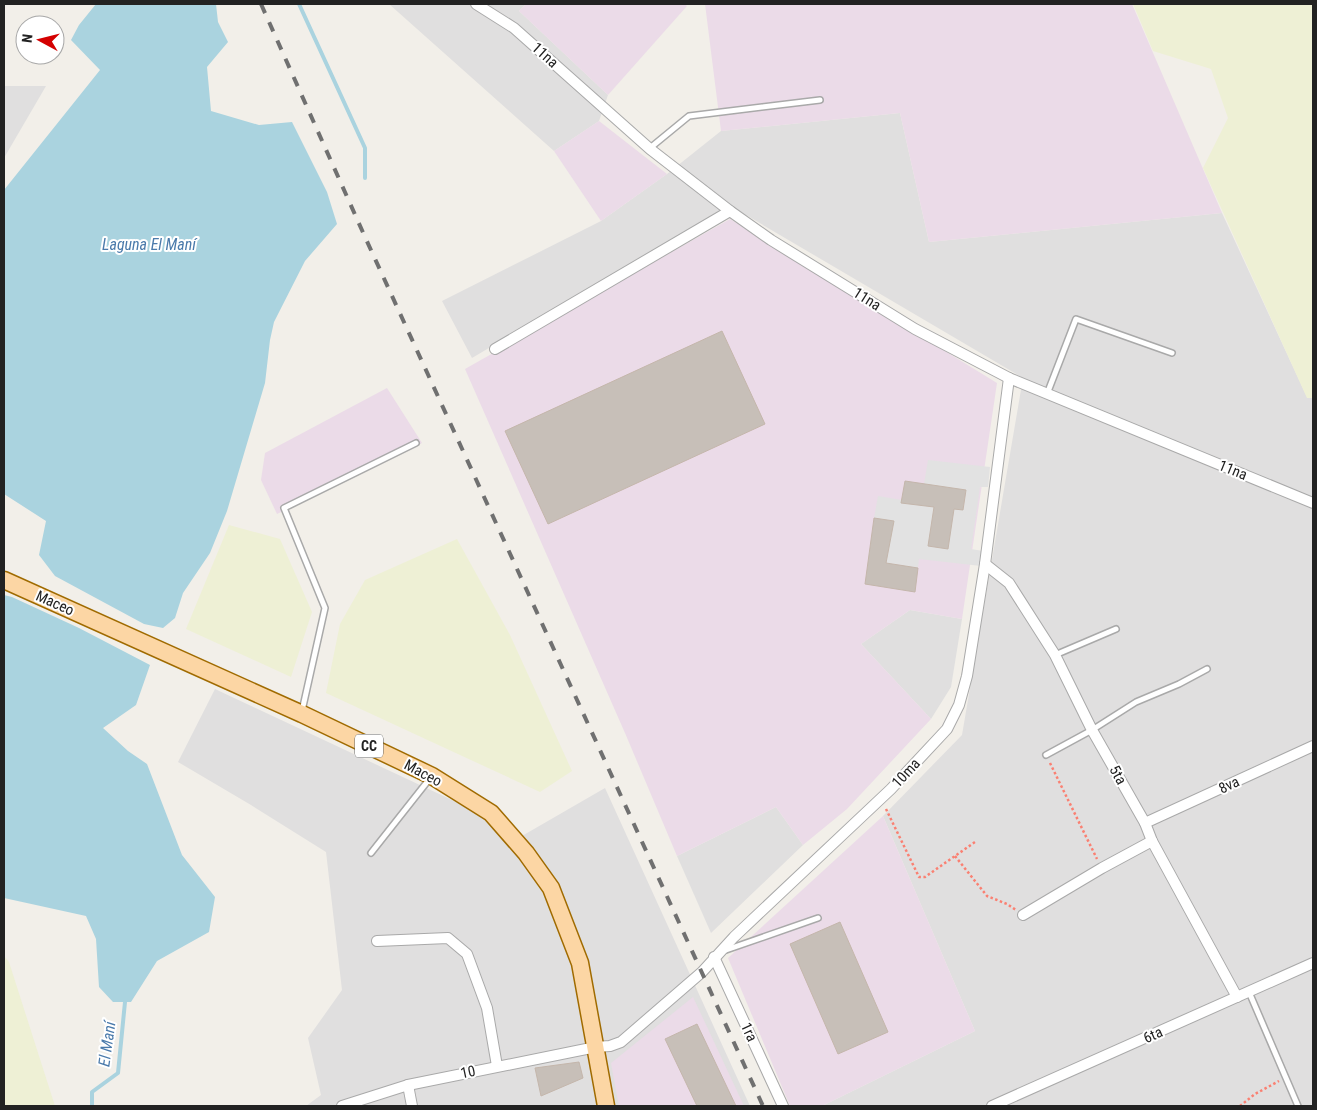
<svg xmlns="http://www.w3.org/2000/svg" width="1317" height="1110" font-family="'Roboto Condensed',sans-serif">
  <style>
    .residential { fill: #e0dfdf }
    .industrial { fill: #ebdbe8 }
    .farmland { fill: #eef0d5 }
    .parking { fill: #e2e2e2 }
    .water { fill: #aad3df }
    .lines { fill: none; stroke-linecap: round; stroke-linejoin: round }
    .stream { stroke: #aad3df; stroke-width: 4 }
    .building { fill: #c7bfb8; stroke: #c4b6ab }
    .lane-casing { stroke: #a9a9a9; stroke-width: 8 }
    .street-casing { stroke: #a9a9a9; stroke-width: 12 }
    .primary-casing { stroke: #a06b00; stroke-width: 19 }
    .path { stroke: #fa8072; stroke-width: 2.5; stroke-dasharray: 2.5 2.5; stroke-linecap: butt }
    .lane { stroke: #fff; stroke-width: 5 }
    .street { stroke: #fff; stroke-width: 10 }
    .primary { stroke: #fcd6a4; stroke-width: 16 }
    .rail { stroke: #707070; stroke-width: 4; stroke-dasharray: 10 10; stroke-linecap: butt }
    .labels { text-anchor: middle; dominant-baseline: central; stroke-width: 4; stroke-linejoin: round; paint-order: stroke }
    .shield { fill: #fff; stroke: #646464; stroke-width: 1 }
    .shield-label { font-size: 14px; font-weight: bold; fill: #222 }
    .street-label { font-size: 15px; fill: #222; stroke: #fff }
    .water-label { font-size: 16px; font-style: italic; fill: #4a7aab; stroke: #fff }
  </style>
  <rect width="100%" height="100%" fill="#f2efe9"/>
  <g class="residential">
    <polygon points="389,4 526,4 519,11 608,95 599,121 554,151"/>
    <polygon points="4,86 46,86 4,158"/>
    <polygon points="900,113 929,242 1222,213 1307,397 1313,398 1313,1106 822,1106 975,1031 883,816 962,735 1023,378 729,205 472,358 442,301 601,221 667,174 721,131"/>
    <polygon points="910,610 962,619 951,687 931,719 861,644"/>
    <polygon points="215,689 469,808 515,840 605,788 750,1106 306,1106 321,1095 308,1038 342,990 326,852 251,805 178,762"/>
    <polygon points="776,807 803,845 711,933 677,856"/>
  </g>
  <g class="industrial">
    <polygon points="526,4 684,4 687,6 608,95 519,11"/>
    <polygon points="705,4 1132,4 1222,213 929,242 900,113 721,131"/>
    <polygon points="599,121 667,174 601,221 554,151"/>
    <polygon points="730,219 997,383 962,619 910,610 861,644 931,719 847,809 803,845 776,807 677,856 625,733 465,369"/>
    <polygon points="387,388 422,443 277,514 261,480 265,453"/>
    <polygon points="883,816 975,1031 822,1106 790,1106 728,958"/>
    <polygon points="693,997 744,1106 619,1106 611,1063"/>
  </g>
  <g class="farmland">
    <polygon points="1133,4 1313,4 1313,398 1307,398 1203,168 1228,118 1211,69 1153,51"/>
    <polygon points="229,525 280,539 312,612 291,677 186,629"/>
    <polygon points="457,539 510,635 572,771 540,792 326,693 340,624 365,580"/>
    <polygon points="4,956 9,962 55,1106 4,1106"/>
  </g>
  <polygon class="parking" points="928,460 990,467 988,487 980,487 971,549 983,551 981,566 919,559 918,568 868,560 869,550 888,552 893,521 874,518 878,496 902,500 901,503 934,507 928,546 948,549 954,509 963,510 966,491 924,484"/>
  <g class="water">
    <polygon points="96,4 216,4 218,22 228,42 207,67 211,111 259,125 292,122 327,192 337,224 305,261 274,322 270,340 265,383 227,511 210,553 183,593 175,618 163,628 144,624 55,576 39,555 46,521 4,494 4,190 100,70 71,40 79,25"/>
    <polygon points="4,595 12,597 79,628 150,665 136,705 103,728 128,751 147,764 182,855 215,897 209,932 157,961 131,1002 113,1002 99,987 96,939 86,916 4,898"/>
  </g>
  <g class="lines">
    <g class="stream">
      <polyline points="299,4 365,148 365,178"/>
      <polyline points="92,1106 92,1092 118,1073 125,1002"/>
    </g>
  </g>
  <g class="building">
    <polygon points="722,331 765,424 548,524 505,431"/>
    <polygon points="905,481 966,490 963,510 954,509 948,549 928,546 934,507 901,503"/>
    <polygon points="874,518 894,521 886,563 918,568 915,592 865,584"/>
    <polygon points="840,922 888,1032 838,1054 790,944"/>
    <polygon points="697,1024 736,1106 697,1106 665,1039"/>
    <polygon points="579,1062 583,1078 541,1096 535,1068"/>
  </g>
  <g class="lines">
    <g class="lane-casing">
      <g id="lane">
        <polyline points="650,148 689,116 820,100"/>
        <polyline points="1047,394 1076,319 1172,353"/>
        <polyline points="1055,655 1116,629"/>
        <polyline points="302,711 325,608 284,508 416,443"/>
        <polyline points="1046,755 1092,730 1136,702 1179,684 1207,669"/>
        <polyline points="371,853 431,777"/>
        <polyline points="726,950 818,918"/>
        <polyline points="1249,992 1298,1106"/>
      </g>
    </g>
    <g class="street-casing">
      <g id="street">
        <polyline points="476,4 514,28 650,149 730,211 771,240 915,329 1009,378 1313,503"/>
        <polyline points="495,349 730,211"/>
        <polyline points="985,564 1009,583 1055,655 1092,730 1145,823 1152,841 1237,997"/>
        <polyline points="1145,823 1313,746"/>
        <polyline points="1023,915 1102,868 1152,841"/>
        <polyline points="377,941 448,938 467,954 487,1008 497,1066"/>
        <polyline points="714,957 783,1106"/>
        <polyline points="408,1085 412,1106"/>
        <polyline points="342,1106 408,1085 596,1047 610,1046 621,1042 702,972 734,937 891,789 947,729 959,705 967,676 985,564 1009,378"/>
        <polyline points="992,1106 1313,963"/>
      </g>
    </g>
    <g class="primary-casing">
      <polyline id="primary" points="4,580 302,714 432,776 491,813 526,853 551,888 580,963 606,1106"/>
    </g>
    <g class="path">
      <polyline points="1050,763 1097,859"/>
      <polyline points="886,809 919,877 925,877 975,842"/>
      <polyline points="955,856 987,896 1007,904 1016,910"/>
      <polyline points="1240,1106 1255,1094 1279,1081"/>
    </g>
    <use href="#lane" class="lane"/>
    <use href="#street" class="street"/>
    <use href="#primary" class="primary"/>
    <polyline class="rail" points="261,4 365,237 763,1106"/>
  </g>
  <g class="labels">
    <rect class="shield" x="355" y="734.5" width="28" height="23" rx="4"/>
    <g class="shield-label">
      <text x="369" y="746">CC</text>
    </g>
    <g class="street-label">
      <text transform="translate(545 55) rotate(42)">11na</text>
      <text transform="translate(867 299) rotate(32)">11na</text>
      <text transform="translate(1233 470) rotate(22)">11na</text>
      <text transform="translate(55 603) rotate(24)">Maceo</text>
      <text transform="translate(423 773) rotate(28)">Maceo</text>
      <text transform="translate(906 773) rotate(-47)">10ma</text>
      <text transform="translate(1118 775) rotate(61)">5ta</text>
      <text transform="translate(1229 785) rotate(-25)">8va</text>
      <text transform="translate(749 1032) rotate(65)">1ra</text>
      <text transform="translate(1153 1035) rotate(-24)">6ta</text>
      <text transform="translate(468 1072) rotate(-12)">10</text>
    </g>
    <g class="water-label">
      <text x="149" y="244">Laguna El Maní</text>
      <text transform="translate(107 1044) rotate(-82)">El Maní</text>
    </g>
  </g>
  <rect width="1317" height="1110" fill="none" stroke="#222222" stroke-width="10"/>
  <g transform="translate(40 40) rotate(277)"><circle r="24" fill="#ffffff" stroke="#a7a7a7"/>
  <path d="M0-4L9 19L0 12L-9 19Z" fill="#d40000"/>
  <text y="-8" font-size="14" font-weight="bold" text-anchor="middle" fill="#222222">N</text>
  </g>
</svg>
